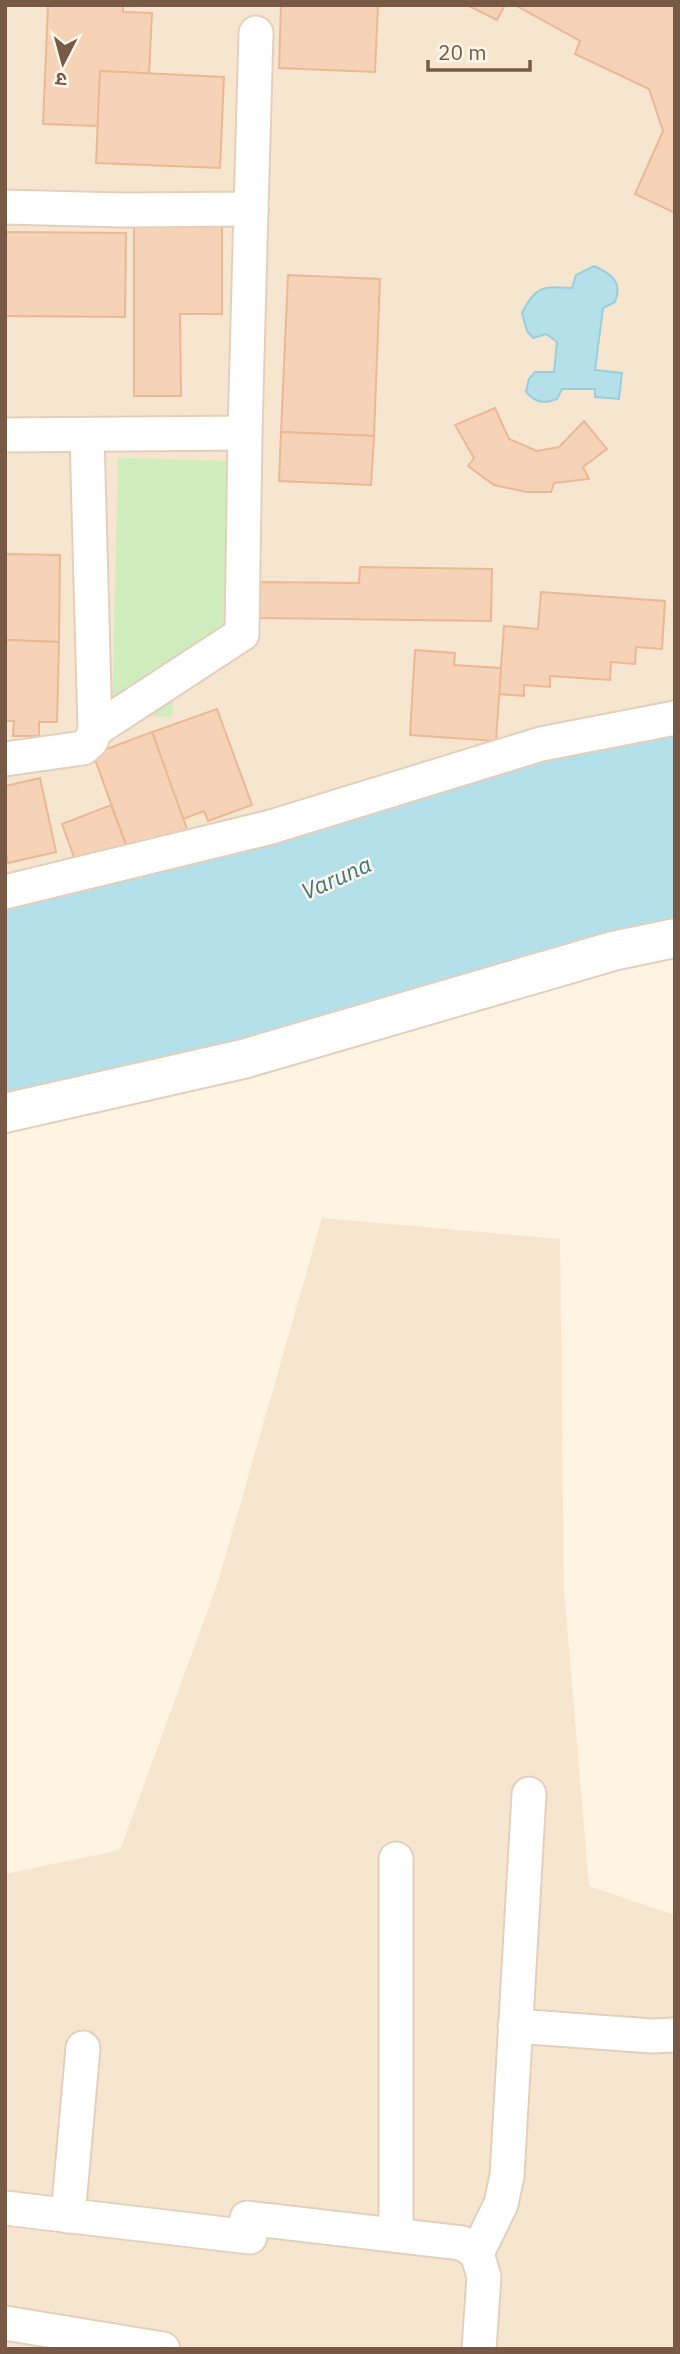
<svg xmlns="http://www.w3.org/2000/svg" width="680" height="2354" font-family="'IBM Plex Sans','Noto Sans Devanagari',sans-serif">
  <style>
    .residential { fill: #f7e6cf }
    .green { fill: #d0edbe }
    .water { fill: #b4e0e9; stroke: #99cfdc; stroke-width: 2 }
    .building { fill: #f6d2b6; stroke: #eab895; stroke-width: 2 }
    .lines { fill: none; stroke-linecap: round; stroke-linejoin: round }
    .minor-casing { stroke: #e3d0bc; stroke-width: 37 }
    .tertiary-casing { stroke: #e3d0bc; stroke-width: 42 }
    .minor { stroke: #fff; stroke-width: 33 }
    .tertiary { stroke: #fff; stroke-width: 38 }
    .labels { text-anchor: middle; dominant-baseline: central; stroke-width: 5; stroke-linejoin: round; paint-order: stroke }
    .water-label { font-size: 23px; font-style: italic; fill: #3b7786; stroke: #fff7e9 }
  </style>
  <rect width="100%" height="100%" fill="#fef4e1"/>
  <g class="residential">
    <polygon points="5,5 675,5 675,727 5,898"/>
    <polygon points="322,1218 560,1239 564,1590 589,1886 675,1915 675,2349 5,2349 5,1874 120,1850 218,1582"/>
  </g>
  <polygon class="green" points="118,458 230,461 225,647 175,684 172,717 112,715"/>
  <g class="water">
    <path d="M594,266C612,274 623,282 615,302L603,308L595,370L622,373L619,399L595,397V389H562L557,399C543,404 536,403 526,392L529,379L535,372H554L557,342L546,334L533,338L527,331L522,313C536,286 542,286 572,288L576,275Z"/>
    <polygon points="675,727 675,925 5,1126 5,898"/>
  </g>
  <g class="building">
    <polygon points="48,5 123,5 123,12 152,13 149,74 100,71 98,126 43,124"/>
    <polygon points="281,5 378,5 375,72 279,68"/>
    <polygon points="467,5 505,5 497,20"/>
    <polygon points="515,5 675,5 675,213 635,194 663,131 649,89 575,54 580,41"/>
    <polygon points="100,71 224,77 220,168 96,163"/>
    <polygon points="134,225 222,226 222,314 180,314 181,396 134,396"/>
    <polygon points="5,232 126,233 125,317 5,316"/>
    <polygon points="288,275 380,279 374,436 281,432"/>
    <polygon points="495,408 509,439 537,451 559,447 584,421 607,449 583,467 589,479 554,483 551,492 526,492 494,485 468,466 474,458 455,425"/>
    <polygon points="281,432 374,436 371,485 279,481"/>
    <polygon points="5,554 60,555 59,642 5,640"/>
    <polygon points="360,567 492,569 491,621 259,618 259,582 359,583"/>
    <polygon points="541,592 665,601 662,649 636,647 635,664 611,662 610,680 550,676 550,687 524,685 524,696 499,694 504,626 538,629"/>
    <polygon points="5,640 59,642 57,722 39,722 39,736 13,736 14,721 5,721"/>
    <polygon points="415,650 455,653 454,665 501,668 496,741 410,735"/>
    <polygon points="217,709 252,805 208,821 204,811 183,819 152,732"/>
    <polygon points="152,732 188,832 129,853 93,754"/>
    <polygon points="40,778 56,852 8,863 5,851 5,786"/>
    <polygon points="111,805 129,853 79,871 62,824"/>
  </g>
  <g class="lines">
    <g class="minor-casing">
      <g id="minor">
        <polyline points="5,207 123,210 251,209 256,33"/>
        <polyline points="5,435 245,433 251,209"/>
        <polyline points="95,730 242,634 245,433"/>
        <polyline points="5,759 83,748 91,741 95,730 87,436"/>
        <polyline points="5,892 271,827 541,744 675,718"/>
        <polyline points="515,2026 652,2036 675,2035"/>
        <polyline points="5,2208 250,2237"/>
        <polyline points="68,2216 83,2048"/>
        <polyline points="247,2218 462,2243 477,2253 484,2277 479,2349"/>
        <polyline points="396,2235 396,1859"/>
        <polyline points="477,2253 501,2204 507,2176 529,1794"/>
        <polyline points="5,2323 163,2349"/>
      </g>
    </g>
    <g class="tertiary-casing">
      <polyline id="tertiary" points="5,1113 243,1059 613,951 675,938"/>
    </g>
    <use href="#minor" class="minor"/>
    <use href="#tertiary" class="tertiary"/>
  </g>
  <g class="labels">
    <g class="water-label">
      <text transform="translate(336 877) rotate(-24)">Varuna</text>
    </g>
  </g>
  <rect width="680" height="2354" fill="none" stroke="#785946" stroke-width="14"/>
  <g transform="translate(63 63) rotate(186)" stroke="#fff7e9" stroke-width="5" paint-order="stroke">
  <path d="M0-5L12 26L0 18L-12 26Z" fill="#785946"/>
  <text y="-10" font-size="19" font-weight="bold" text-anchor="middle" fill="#785946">उ</text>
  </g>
  <path d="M428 60v10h102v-10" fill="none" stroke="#785946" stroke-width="3.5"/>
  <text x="438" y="60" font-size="21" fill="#785946" stroke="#fff7e9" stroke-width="5" paint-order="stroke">20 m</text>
</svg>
